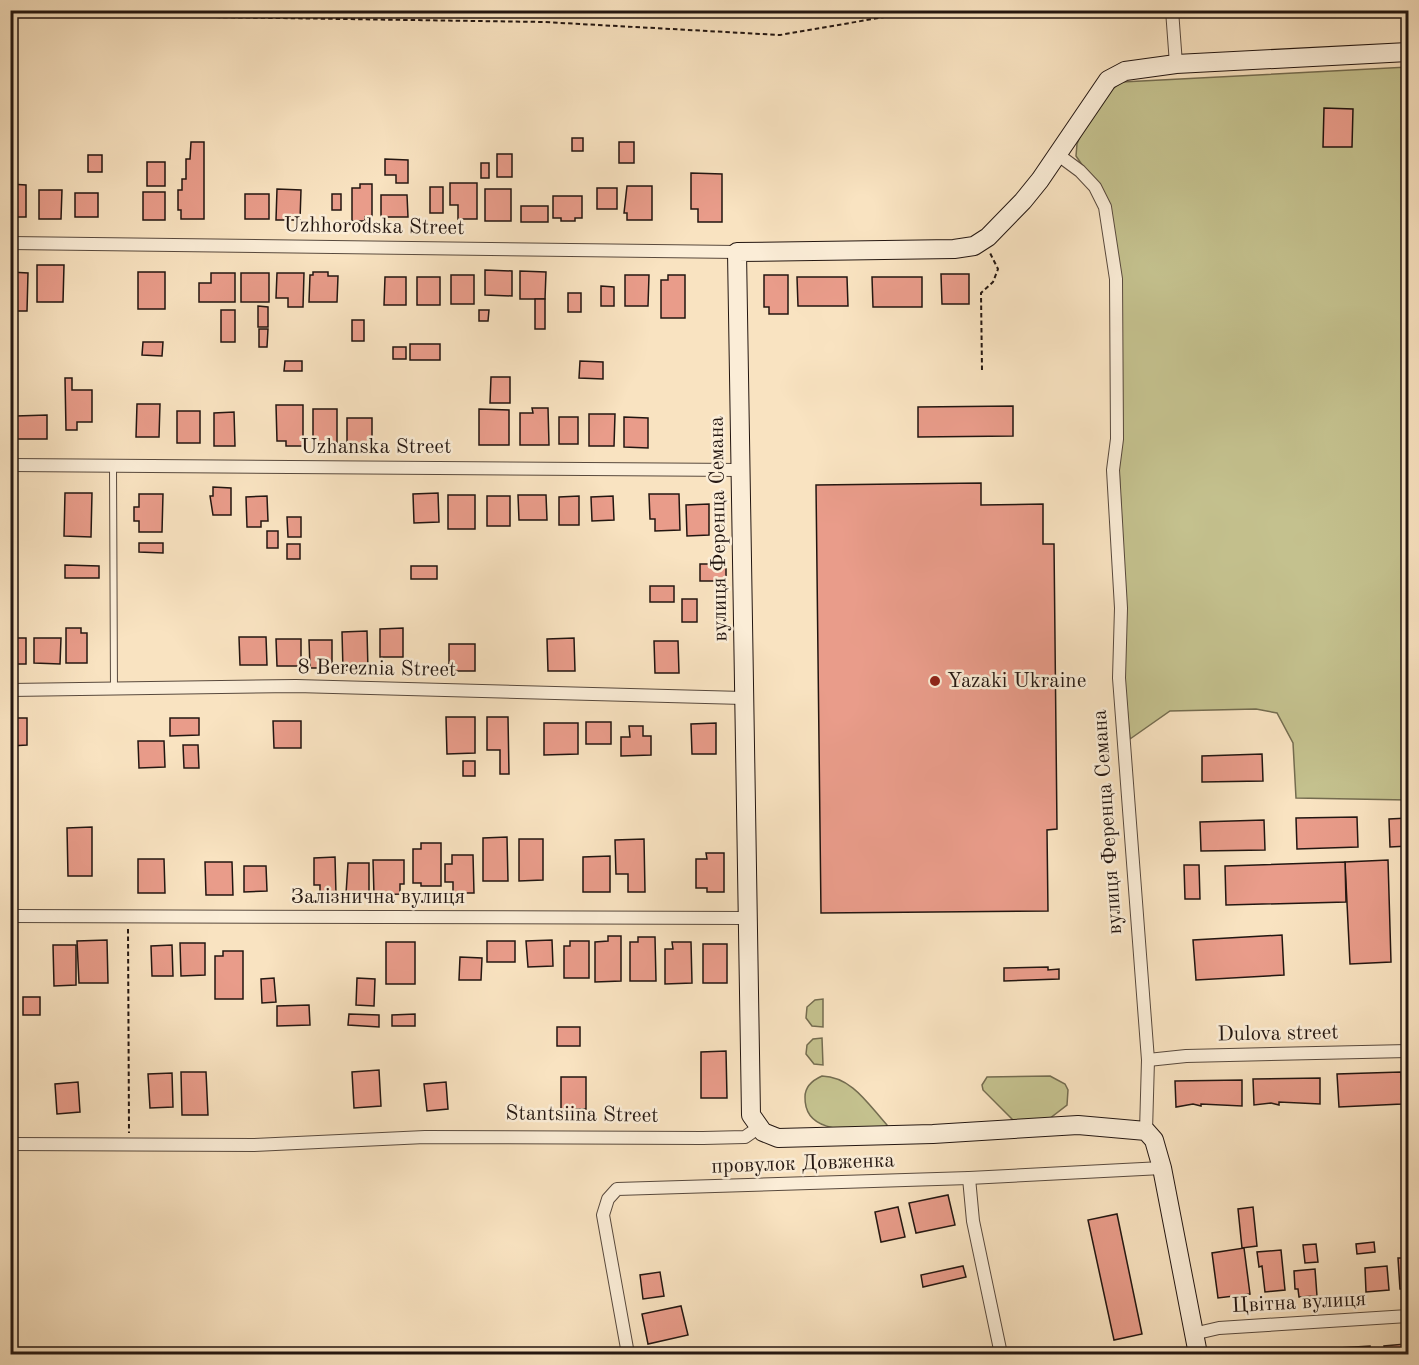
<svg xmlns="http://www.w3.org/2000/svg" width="1419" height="1365" font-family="'Old Standard TT',serif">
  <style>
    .green { fill: #c4c18e; stroke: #746c50; stroke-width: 1.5 }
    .building { fill: #e99c8a; stroke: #231611; stroke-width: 1.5 }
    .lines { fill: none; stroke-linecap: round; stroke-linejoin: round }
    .lane-casing { stroke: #58493d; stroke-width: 8 }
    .street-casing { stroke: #58493d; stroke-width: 14 }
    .secondary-casing { stroke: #231611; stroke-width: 20 }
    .path { stroke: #231611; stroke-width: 2; stroke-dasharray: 4.5 3; stroke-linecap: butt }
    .lane { stroke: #fbedd7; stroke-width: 6 }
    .street { stroke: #fbedd7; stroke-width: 12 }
    .secondary { stroke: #fbedd7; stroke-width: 18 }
    .poi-dot { fill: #8f2418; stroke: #fbedd7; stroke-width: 2 }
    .labels { text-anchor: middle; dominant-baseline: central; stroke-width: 5; stroke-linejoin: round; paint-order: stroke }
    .street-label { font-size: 21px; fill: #231611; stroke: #fbedd7 }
    .poi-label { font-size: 21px; fill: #231611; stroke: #fbedd7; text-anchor: start }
  </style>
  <rect width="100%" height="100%" fill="#f9e3c1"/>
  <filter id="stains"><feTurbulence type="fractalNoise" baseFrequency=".00333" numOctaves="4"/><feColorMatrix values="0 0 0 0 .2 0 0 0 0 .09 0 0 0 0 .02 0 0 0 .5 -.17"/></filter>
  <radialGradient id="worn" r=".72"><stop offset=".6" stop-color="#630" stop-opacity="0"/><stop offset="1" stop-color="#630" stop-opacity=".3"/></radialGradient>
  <g class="green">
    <polygon points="1408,67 1408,800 1296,798 1293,743 1277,713 1256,709 1170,711 1130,739 1124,677 1126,606 1119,470 1121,279 1109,204 1076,156 1077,144 1085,124 1107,93 1122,82"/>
    <polygon points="823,999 823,1027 812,1026 806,1018 807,1007 815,1000"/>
    <polygon points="822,1038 823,1065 814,1064 806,1054 807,1045 813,1039"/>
    <path d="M822,1076C852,1077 868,1104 887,1125V1129C859,1128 804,1138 805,1097C805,1086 813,1080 822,1076Z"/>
    <polygon points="1050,1076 1065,1084 1068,1090 1067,1105 1045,1122 1014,1121 983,1090 982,1085 987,1077"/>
  </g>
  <g class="building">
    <polygon points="1324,108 1353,109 1352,147 1323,147"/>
    <rect x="572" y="138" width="11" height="13"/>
    <polygon points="191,142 204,142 204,219 181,219 181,210 178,210 178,190 182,190 182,179 186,179 186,159 190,159"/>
    <rect x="619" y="142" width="15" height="21"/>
    <rect x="497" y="154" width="15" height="23"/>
    <rect x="88" y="155" width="14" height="17"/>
    <polygon points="385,159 408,160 408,183 396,183 396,175 385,175"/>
    <rect x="147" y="162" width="18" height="24"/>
    <rect x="481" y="163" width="8" height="15"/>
    <polygon points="691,173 722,174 722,222 698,222 698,209 691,209"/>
    <polygon points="450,183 477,183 477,219 458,219 458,205 450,205"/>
    <polygon points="10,184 26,185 26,217 10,217"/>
    <polygon points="360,184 372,184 372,217 365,217 365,221 352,221 352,188 360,188"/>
    <polygon points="627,186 652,186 652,220 627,220 627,213 624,213"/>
    <rect x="430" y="187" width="13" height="26"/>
    <rect x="597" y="188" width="20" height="21"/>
    <polygon points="277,189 301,190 300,220 276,220"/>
    <rect x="485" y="189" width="26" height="32"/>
    <polygon points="39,190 62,190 61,219 39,219"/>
    <rect x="143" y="192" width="22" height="28"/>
    <rect x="75" y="193" width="23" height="24"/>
    <rect x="245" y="194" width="24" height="25"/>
    <rect x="332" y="194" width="9" height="16"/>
    <polygon points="381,195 407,195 408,217 381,217"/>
    <polygon points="553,196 582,196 582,218 575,218 575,221 561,221 561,218 553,218"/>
    <rect x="521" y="206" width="27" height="16"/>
    <polygon points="37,265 64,265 63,302 37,302"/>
    <polygon points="485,270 512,271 512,296 485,295"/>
    <polygon points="520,271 546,272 545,299 520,299"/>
    <polygon points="10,272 28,273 27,311 10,311"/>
    <rect x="138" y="272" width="27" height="37"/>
    <polygon points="313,272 328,272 328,276 338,276 337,302 309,302 310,275 313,275"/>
    <polygon points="211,273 235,273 235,302 199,302 199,283 211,283"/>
    <rect x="241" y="273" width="28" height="29"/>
    <polygon points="277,273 304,273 303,307 288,307 288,298 276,298"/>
    <polygon points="941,274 969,274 969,304 942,304"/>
    <rect x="451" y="275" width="23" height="29"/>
    <polygon points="625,275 649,275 648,306 625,306"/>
    <polygon points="668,275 685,275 685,318 661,318 661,280 668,280"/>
    <polygon points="764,275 788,275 788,314 769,314 769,307 764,307"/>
    <polygon points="385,277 406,277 406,305 384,305"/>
    <rect x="417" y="277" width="23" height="28"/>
    <polygon points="797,277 847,277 848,306 798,306"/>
    <polygon points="872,277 922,277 922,307 873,307"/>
    <polygon points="601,286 614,287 614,306 601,306"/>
    <rect x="568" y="293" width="13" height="19"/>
    <rect x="535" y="299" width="10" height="30"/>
    <polygon points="258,306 268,307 268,327 258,327"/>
    <rect x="221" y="310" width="14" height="32"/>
    <polygon points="479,310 489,310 488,321 479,321"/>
    <rect x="352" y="320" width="12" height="21"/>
    <polygon points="259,329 268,329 267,347 259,347"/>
    <polygon points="143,342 163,342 162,356 142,355"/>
    <rect x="410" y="344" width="30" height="16"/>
    <rect x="393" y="347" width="13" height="12"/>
    <polygon points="285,361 302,361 302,371 284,371"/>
    <polygon points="580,361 603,362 603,379 579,378"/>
    <polygon points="491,377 510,377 510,403 490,403"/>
    <polygon points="65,378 72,378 72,390 92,390 92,422 77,422 77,430 66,430"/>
    <polygon points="137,404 160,404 159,437 136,437"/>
    <polygon points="276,405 303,405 303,446 286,446 286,441 277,441"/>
    <polygon points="1013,406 1013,436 918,437 918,407"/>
    <polygon points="532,408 548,408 549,445 520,445 520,413 533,413"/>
    <rect x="313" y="409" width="24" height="37"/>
    <polygon points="479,409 509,410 509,445 479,445"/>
    <rect x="177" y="411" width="23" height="32"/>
    <polygon points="234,412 235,446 214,446 214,413"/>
    <polygon points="589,414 615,414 614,446 589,446"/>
    <polygon points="47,415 47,439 16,439 16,416"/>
    <rect x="559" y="417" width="19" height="27"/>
    <polygon points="624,417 648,418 648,448 624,447"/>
    <rect x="347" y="418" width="25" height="27"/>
    <polygon points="981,483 981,505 1043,504 1043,544 1054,544 1057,829 1047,830 1048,911 821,913 816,485"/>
    <polygon points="213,487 231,488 231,515 213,515 210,496 213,496"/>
    <polygon points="65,493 92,493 91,537 64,536"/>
    <polygon points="438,493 439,522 414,523 413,494"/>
    <polygon points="139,494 163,494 162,532 139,532 139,521 134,521 134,507 139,507"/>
    <polygon points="649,494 679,494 680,530 655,531 655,519 650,519"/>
    <rect x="448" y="495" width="27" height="34"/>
    <polygon points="518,495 546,495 547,520 519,520"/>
    <polygon points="267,496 268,521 261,521 261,527 247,527 246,497"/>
    <rect x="487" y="496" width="23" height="30"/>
    <polygon points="579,496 579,525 559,525 559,497"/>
    <polygon points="613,496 614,520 592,521 591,497"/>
    <polygon points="709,504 709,535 687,536 686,505"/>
    <polygon points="287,517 301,517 301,537 288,537"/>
    <rect x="267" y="531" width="11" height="17"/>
    <polygon points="139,543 163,543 163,553 139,552"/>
    <rect x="287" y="544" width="13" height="15"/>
    <rect x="700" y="564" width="26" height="17"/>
    <polygon points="65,565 99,566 99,578 65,578"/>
    <rect x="411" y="566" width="26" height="13"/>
    <rect x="650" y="586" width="24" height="16"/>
    <rect x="682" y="599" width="15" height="23"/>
    <polygon points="66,628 81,628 81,633 87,633 87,663 66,663"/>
    <polygon points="403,628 403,657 380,657 380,629"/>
    <polygon points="367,631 368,670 343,670 342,632"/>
    <polygon points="239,637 266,637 267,665 240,665"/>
    <rect x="10" y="638" width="16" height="26"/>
    <polygon points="34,638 61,638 60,664 34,663"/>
    <polygon points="574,638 575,671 548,671 547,639"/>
    <polygon points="276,639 301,639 301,666 277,666"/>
    <polygon points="309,640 332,640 332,668 310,668"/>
    <polygon points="654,641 678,641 679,673 655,673"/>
    <rect x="449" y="644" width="26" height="27"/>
    <polygon points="446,717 475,717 475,753 447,754"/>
    <polygon points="487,717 508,717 509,774 500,774 500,750 487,750"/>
    <polygon points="10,718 27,718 27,745 10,746"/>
    <polygon points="170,718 199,718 199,735 170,736"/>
    <polygon points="273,721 301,721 301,748 274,748"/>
    <rect x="586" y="722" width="25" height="22"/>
    <polygon points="544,723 578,723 578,754 544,755"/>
    <polygon points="716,723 716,754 692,754 691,724"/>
    <polygon points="629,726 643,726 643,736 651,736 651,755 621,756 621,737 630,737"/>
    <polygon points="138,741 164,741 165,767 139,768"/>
    <polygon points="183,745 198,745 199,768 184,768"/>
    <polygon points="1262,754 1263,781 1202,782 1202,756"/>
    <rect x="463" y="761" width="12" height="15"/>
    <polygon points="1357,817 1358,847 1297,849 1296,818"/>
    <polygon points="1408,818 1408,846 1390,847 1389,819"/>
    <polygon points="1264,820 1265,850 1201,851 1200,822"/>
    <polygon points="92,827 92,876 68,876 67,828"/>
    <polygon points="507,837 508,881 483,881 483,838"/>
    <polygon points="519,839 543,839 543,880 519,881"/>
    <polygon points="644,839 645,892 628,892 628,874 616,874 615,840"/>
    <polygon points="421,843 441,843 441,886 421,886 421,883 413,883 413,849 421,849"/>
    <polygon points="706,853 724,853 724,892 707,892 707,888 696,888 696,859 707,859"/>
    <polygon points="452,855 473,855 474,893 453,893 453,882 445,882 445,864 452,864"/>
    <polygon points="610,856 610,892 583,892 583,857"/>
    <polygon points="335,857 336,894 320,894 320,885 314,885 314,858"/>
    <polygon points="138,859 164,859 165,893 138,893"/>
    <polygon points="373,860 404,860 404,884 400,884 400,894 374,895"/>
    <polygon points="1388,860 1391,962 1350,964 1345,862"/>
    <polygon points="205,862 232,862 233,895 206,895"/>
    <polygon points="1345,862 1346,902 1226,905 1225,866"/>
    <polygon points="348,863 369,863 369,896 349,897 346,894"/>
    <polygon points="1184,865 1199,865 1200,899 1185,899"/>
    <polygon points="244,866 266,866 267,891 244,892"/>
    <polygon points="1282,935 1284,975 1196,980 1193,940"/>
    <polygon points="608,936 621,936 621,981 595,982 595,942 608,941"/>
    <polygon points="638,937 655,937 656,981 630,981 630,942 638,942"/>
    <polygon points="107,940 108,983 79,983 77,941"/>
    <polygon points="552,940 553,966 528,967 526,941"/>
    <rect x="487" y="941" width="28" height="21"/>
    <polygon points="570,941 589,941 589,978 564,978 564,946 570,946"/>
    <rect x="386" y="942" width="29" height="42"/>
    <polygon points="672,942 691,942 692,983 665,984 665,949 673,949"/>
    <polygon points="180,943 205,943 205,975 181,976"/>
    <rect x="703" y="944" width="24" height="39"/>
    <polygon points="53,945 76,945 76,985 54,986"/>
    <polygon points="172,945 173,976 152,976 151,946"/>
    <polygon points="223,951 243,951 243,999 215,999 215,956 223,956"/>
    <polygon points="460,957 482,958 481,980 459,980"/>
    <polygon points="1048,967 1048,970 1059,969 1059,979 1004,981 1004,968"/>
    <polygon points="274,978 276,1002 262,1003 261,979"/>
    <polygon points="357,978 375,979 374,1006 356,1005"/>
    <rect x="23" y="997" width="17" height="18"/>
    <polygon points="309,1005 310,1025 277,1026 277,1006"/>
    <polygon points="349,1014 379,1015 379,1027 348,1025"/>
    <polygon points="415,1014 415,1026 392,1026 392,1015"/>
    <rect x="557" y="1027" width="23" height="19"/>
    <polygon points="726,1051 727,1098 701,1098 701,1052"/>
    <polygon points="379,1070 381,1106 354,1108 352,1072"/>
    <polygon points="181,1072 206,1072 208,1115 182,1115"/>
    <polygon points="1401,1072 1402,1104 1339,1107 1337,1074"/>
    <polygon points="172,1073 173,1107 150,1108 148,1074"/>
    <rect x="561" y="1077" width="25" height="32"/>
    <polygon points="1320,1078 1320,1104 1279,1102 1279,1105 1271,1103 1254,1105 1253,1079"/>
    <polygon points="1242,1080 1242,1106 1201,1104 1201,1106 1193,1104 1176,1107 1175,1081"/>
    <polygon points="78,1082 80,1112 57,1114 55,1084"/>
    <polygon points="446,1082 448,1109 427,1111 424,1084"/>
    <polygon points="948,1195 955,1225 916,1233 909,1203"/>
    <polygon points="898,1207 905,1237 881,1242 875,1212"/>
    <polygon points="1253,1207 1257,1246 1242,1248 1238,1209"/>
    <polygon points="1117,1214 1142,1334 1114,1340 1088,1220"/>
    <polygon points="1374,1242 1375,1252 1357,1254 1356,1244"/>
    <polygon points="1316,1244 1318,1262 1305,1263 1303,1245"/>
    <polygon points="1244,1248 1250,1294 1218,1298 1212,1253"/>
    <polygon points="1281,1250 1285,1290 1265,1292 1262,1266 1259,1267 1257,1252"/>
    <polygon points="1398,1258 1408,1258 1408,1289 1400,1289"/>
    <polygon points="963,1266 966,1277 923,1287 921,1275"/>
    <polygon points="1387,1266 1389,1290 1366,1292 1365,1268"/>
    <polygon points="1315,1269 1317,1296 1299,1297 1298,1289 1295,1289 1294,1271"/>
    <polygon points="660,1272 664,1296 643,1299 640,1275"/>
    <polygon points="681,1306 688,1335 648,1344 642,1314"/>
    <polygon points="1405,1344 1405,1354 1385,1354 1384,1346"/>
    <polygon points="1370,1346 1370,1354 1340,1354 1339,1348"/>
  </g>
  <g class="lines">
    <g class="lane-casing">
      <polyline id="lane" points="113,466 114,690"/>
    </g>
    <g class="street-casing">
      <g id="street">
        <polyline points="1172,10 1176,64"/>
        <polyline points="1057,154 1080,171 1095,187 1105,207 1116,279 1117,439 1113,470 1121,608 1119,678 1148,1060 1146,1131"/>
        <polyline points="10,243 737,252"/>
        <polyline points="10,465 742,470"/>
        <polyline points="10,690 296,686 743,698"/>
        <polyline points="10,916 746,918"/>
        <polyline points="1148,1060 1186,1056 1408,1051"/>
        <polyline points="10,1144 254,1145 425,1137 703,1138 745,1137 758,1128"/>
        <polyline points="969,1178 973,1221 1001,1354"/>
        <polyline points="1193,1334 1219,1328 1408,1316"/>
        <polyline points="628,1354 603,1215 608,1199 617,1189 969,1178 1162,1168"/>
      </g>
    </g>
    <g class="secondary-casing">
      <polyline id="secondary" points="1198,1354 1162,1168 1154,1140 1146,1131 1078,1125 933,1134 778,1138 763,1132 751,1115 737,252 954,249 974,246 988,237 1023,201 1040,180 1108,80 1125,71 1176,64 1408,52"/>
    </g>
    <g class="path">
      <polyline points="36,10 75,15 544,22 780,35 925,10"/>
      <polyline points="982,370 981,293 993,282 998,269 990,253"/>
      <polyline points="128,929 129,1133"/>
    </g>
    <use href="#lane" class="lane"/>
    <use href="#street" class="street"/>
    <use href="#secondary" class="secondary"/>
  </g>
  <circle class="poi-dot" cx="935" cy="681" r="6"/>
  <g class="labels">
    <g class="street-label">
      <text transform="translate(374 227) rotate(1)">Uzhhorodska Street</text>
      <text x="376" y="447">Uzhanska Street</text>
      <text transform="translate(719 529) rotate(-91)">вулиця Ференца Семана</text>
      <text transform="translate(377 669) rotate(1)">8 Bereznia Street</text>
      <text transform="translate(1108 822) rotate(-94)">вулиця Ференца Семана</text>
      <text x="378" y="897">Залізнична вулиця</text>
      <text transform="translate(1278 1034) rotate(-1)">Dulova street</text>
      <text transform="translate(582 1115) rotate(1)">Stantsiina Street</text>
      <text transform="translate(803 1164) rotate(-2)">провулок Довженка</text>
      <text transform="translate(1299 1303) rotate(-3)">Цвітна вулиця</text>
    </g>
    <g class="poi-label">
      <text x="947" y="681">Yazaki Ukraine</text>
    </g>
  </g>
  <rect width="1419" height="1365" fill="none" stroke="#f9e3c1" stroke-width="36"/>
  <rect x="12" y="12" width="1395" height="1341" fill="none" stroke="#231611" stroke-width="3"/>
  <rect x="18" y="18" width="1383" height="1329" fill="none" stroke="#231611" stroke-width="1.5"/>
  <rect width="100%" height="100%" filter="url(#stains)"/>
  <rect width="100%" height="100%" fill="url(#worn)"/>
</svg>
